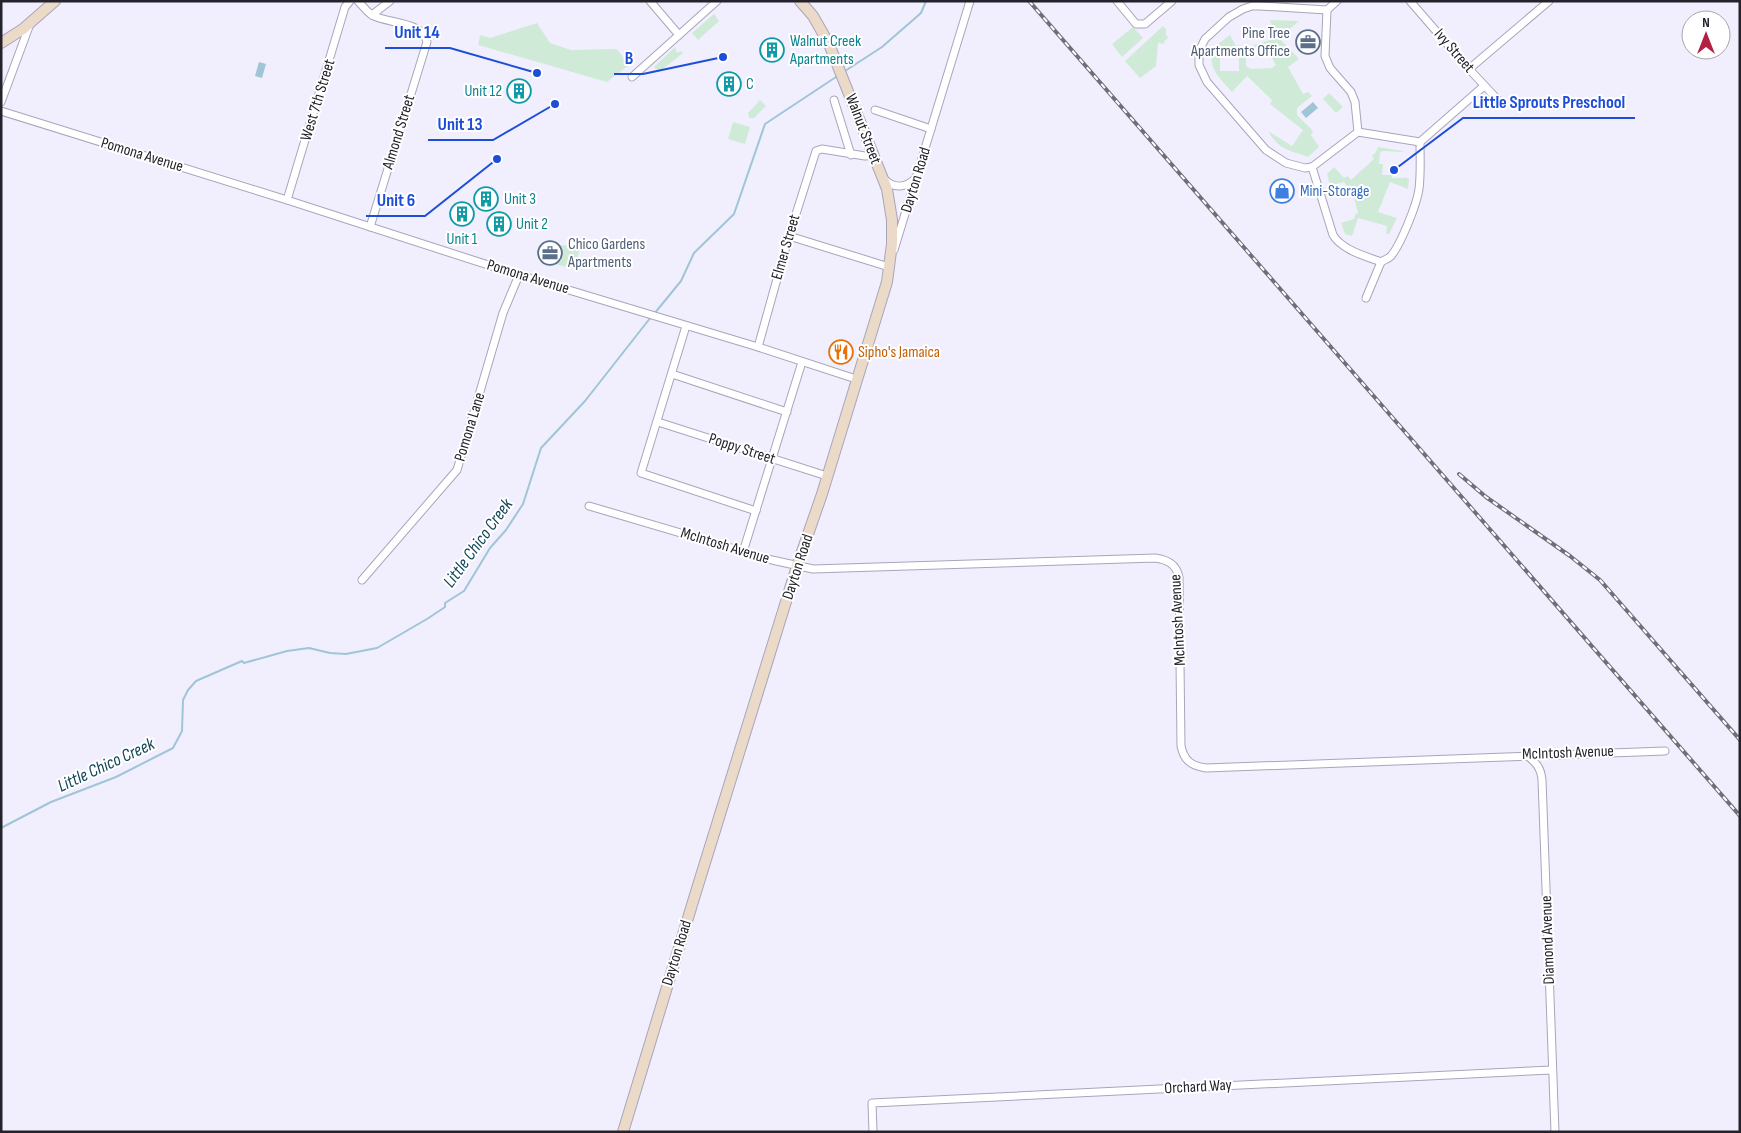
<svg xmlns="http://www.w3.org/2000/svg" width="1741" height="1133" font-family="'Sofia Sans Condensed',sans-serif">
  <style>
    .green { fill: #cfead7; fill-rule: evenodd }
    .water { fill: #9fc5d6 }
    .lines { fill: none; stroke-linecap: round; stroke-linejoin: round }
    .stream { stroke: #9fc5d6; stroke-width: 2 }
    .street-casing { stroke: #a8a5bc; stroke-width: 9 }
    .secondary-casing { stroke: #a8a5bc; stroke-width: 12 }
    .street { stroke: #fff; stroke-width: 7 }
    .secondary { stroke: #ebdac7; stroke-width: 10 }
    .rail-casing { stroke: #6f6e79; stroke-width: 4 }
    .rail { stroke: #fff; stroke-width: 2; stroke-dasharray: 5.5; stroke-linecap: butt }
    .labels { text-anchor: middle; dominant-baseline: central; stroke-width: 4; stroke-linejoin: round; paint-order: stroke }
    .service-label { font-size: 16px; fill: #4e5e75; stroke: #fff; text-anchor: end }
    .culture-label { font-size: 16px; fill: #0d838f; stroke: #fff; text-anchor: start }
    .street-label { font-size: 16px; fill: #24232c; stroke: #fff }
    .shop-label { font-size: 16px; fill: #366cbe; stroke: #fff; text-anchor: start }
    .food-label { font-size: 16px; fill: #c56008; stroke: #fff; text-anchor: start }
    .water-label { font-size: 18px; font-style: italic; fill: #114759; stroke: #fff }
    .leader { fill: none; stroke: #1d4ed8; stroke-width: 2 }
    .callout-dot { fill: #1d4ed8; stroke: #fff; stroke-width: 2 }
    .callout-label { font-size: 18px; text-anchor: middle; font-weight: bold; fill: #1d4ed8; stroke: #fff; stroke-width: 4; stroke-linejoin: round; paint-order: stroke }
  </style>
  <rect width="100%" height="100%" fill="#f1effe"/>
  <g class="green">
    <polygon points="714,14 719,21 698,40 692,33"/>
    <path d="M1270,20L1299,21L1279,38L1299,59L1288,67L1303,94L1308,92L1312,96L1297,108V115L1313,131L1311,135L1319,147L1308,157C1289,150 1279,150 1268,131L1292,146L1303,130L1270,104L1272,100L1247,76L1232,92C1222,81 1204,65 1215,48C1218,43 1225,39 1230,35L1236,46L1240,45L1242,49L1276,38ZM1266,48L1276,65L1272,68L1251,69L1246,66V54ZM1239,53V71H1220V54Z"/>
    <polygon points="537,23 550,43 571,50 617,49 629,65 607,82 478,45 480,35 490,38"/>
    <polygon points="1163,26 1166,29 1166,35 1169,38 1165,40 1164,44 1158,43 1156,66 1140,78 1125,61"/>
    <polygon points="1133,27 1143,38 1122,57 1112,44"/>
    <polygon points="675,47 677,53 681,51 683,53 659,72 654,67"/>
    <polygon points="1329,93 1343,107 1336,113 1323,99"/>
    <polygon points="760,100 766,106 754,118 749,118 748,113"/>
    <polygon points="733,122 750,127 745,144 728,139"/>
    <polygon points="1378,147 1403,151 1403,152 1382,151 1380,153 1379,164 1383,164 1382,175 1393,175 1391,178 1404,178 1405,177 1409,179 1408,189 1390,182 1378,212 1397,218 1389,234 1386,234 1387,226 1358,218 1352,236 1345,234 1341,223 1354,219 1355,215 1358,212 1350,185 1347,186 1344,182 1330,185 1327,174 1334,167 1344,178 1348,176 1351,180 1374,159 1372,156 1376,152"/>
    <polygon points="579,244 581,245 574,269 555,264 560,245 573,246"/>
  </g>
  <g class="water">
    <polygon points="259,62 266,64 262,78 255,76"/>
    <polygon points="1313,102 1318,108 1306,118 1301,112"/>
  </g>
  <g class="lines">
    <g class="stream">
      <polyline points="845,71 882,47 921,13 926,1"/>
      <polyline points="654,314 681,281 694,253 734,214 765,124 839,75"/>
      <polyline points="1,828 51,802 116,777 173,748 182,731 183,700 188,690 196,681 242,661 244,663 287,651 309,648 330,653 346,654 377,648 427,619 445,607 445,603 464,591 490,548 506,530 523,504 541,448 585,401 651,317"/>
    </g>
    <g class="street-casing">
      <g id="street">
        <path d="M358,1C362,5 367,12 372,15C388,24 423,21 427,42L370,227"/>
        <polyline points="650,1 679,35"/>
        <polyline points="1117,1 1136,24 1145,24 1172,1"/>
        <polyline points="1410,1 1469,69 1498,100"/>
        <polyline points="1327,10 1325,56 1330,68 1351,92 1355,102 1358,132"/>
        <polyline points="1327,10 1337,1"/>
        <polyline points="372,15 390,1"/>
        <polyline points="1469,69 1549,1"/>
        <polyline points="632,77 717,1"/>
        <polyline points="834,100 851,155"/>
        <polyline points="1,102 30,24"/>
        <polyline points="875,110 931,129"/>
        <polyline points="1,111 287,200 519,275 758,347 856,379"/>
        <path d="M1420,142L1358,132L1312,167L1333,235C1342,250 1365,256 1381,262C1384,260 1388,259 1391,256C1401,244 1417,204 1419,189C1421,173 1420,158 1420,142L1484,86"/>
        <polyline points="1312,167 1305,168 1286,163 1266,150 1207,82 1199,65 1199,51 1205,39 1229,17 1243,9 1252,6 1260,6 1327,10"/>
        <path d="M884,179C894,189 906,188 916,178"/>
        <polyline points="287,200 345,7 350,1"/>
        <polyline points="789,236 889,267 890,265"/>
        <polyline points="894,250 970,1"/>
        <polyline points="1366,298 1381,262"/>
        <polyline points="686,326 641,473 756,511"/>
        <polyline points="758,347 789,236 816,151 822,149 865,156 874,155"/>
        <polyline points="672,374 787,412"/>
        <polyline points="658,422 827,476"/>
        <path d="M589,506L772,560L813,569L1155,558C1168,560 1176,564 1179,577L1181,746C1184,761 1192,766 1206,768L1665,751"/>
        <polyline points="743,552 802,362"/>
        <polyline points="362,580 457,470 503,313 519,275"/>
        <path d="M1526,755C1536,762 1541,768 1542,780L1555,1132"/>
        <polyline points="873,1132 872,1103 1552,1070"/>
      </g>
    </g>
    <g class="secondary-casing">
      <g id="secondary">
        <polyline points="1,43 23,29 55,1"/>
        <polyline points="623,1132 695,895 797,566 822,494 887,282 892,244 892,220 887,189 829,44 813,16 800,1"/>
      </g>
    </g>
    <use href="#street" class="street"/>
    <use href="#secondary" class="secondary"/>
    <g class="rail-casing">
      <g id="rail">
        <polyline points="1029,1 1740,816"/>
        <polyline points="1459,474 1486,497 1570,556 1600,580 1740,740"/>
      </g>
    </g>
    <use href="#rail" class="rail"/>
  </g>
  <defs>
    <g id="office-ring" transform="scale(1.25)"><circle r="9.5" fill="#fff" stroke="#5c6f8a" stroke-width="1.5"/><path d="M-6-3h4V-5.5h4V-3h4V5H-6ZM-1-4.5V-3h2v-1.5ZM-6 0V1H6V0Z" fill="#5c6f8a"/></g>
    <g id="building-ring" transform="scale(1.25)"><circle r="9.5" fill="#fff" stroke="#0f9aa8" stroke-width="1.5"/><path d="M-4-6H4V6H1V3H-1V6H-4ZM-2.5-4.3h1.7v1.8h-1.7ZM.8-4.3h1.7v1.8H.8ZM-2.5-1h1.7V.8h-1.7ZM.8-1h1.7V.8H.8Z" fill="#0f9aa8"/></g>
    <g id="shop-ring" transform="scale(1.25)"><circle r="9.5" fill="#fff" stroke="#3f7fe0" stroke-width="1.5"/><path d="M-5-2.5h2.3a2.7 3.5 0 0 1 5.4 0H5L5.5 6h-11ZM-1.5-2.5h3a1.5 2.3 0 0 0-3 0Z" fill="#3f7fe0"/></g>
    <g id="restaurant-ring" transform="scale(1.25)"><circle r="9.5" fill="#fff" stroke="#e8710a" stroke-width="1.5"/><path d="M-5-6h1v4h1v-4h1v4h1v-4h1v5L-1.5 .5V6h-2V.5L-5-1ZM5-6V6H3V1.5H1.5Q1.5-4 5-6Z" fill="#e8710a"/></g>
  </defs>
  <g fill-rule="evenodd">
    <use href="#office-ring" x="1308" y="42"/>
    <use href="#building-ring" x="772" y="50"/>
    <use href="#building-ring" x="729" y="84"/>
    <use href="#building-ring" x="519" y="91"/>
    <use href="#shop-ring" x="1282" y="191"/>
    <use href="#building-ring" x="486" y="199"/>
    <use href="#building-ring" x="462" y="214"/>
    <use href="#building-ring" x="499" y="224"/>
    <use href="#office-ring" x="550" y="253"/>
    <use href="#restaurant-ring" x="841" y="352"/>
  </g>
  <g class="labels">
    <g class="service-label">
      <text x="1290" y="33">Pine Tree<tspan x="1290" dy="18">Apartments Office</tspan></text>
      <text x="568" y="244" text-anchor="start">Chico Gardens<tspan x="568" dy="18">Apartments</tspan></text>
    </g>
    <g class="culture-label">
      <text x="790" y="41">Walnut Creek<tspan x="790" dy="18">Apartments</tspan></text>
      <text x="746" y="84">C</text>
      <text x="502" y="91" text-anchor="end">Unit 12</text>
      <text x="504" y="199">Unit 3</text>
      <text x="516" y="224">Unit 2</text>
      <text x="462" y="239" text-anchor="middle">Unit 1</text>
    </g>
    <g class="street-label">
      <text transform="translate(1454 51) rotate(49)">Ivy Street</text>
      <text transform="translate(318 100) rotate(-73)">West 7th Street</text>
      <text transform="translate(863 129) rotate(69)">Walnut Street</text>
      <text transform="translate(399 132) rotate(-73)">Almond Street</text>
      <text transform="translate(142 155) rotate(17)">Pomona Avenue</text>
      <text transform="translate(916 180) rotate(-73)">Dayton Road</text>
      <text transform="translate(786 247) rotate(-74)">Elmer Street</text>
      <text transform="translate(528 277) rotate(17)">Pomona Avenue</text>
      <text transform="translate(470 427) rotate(-73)">Pomona Lane</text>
      <text transform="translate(742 449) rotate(18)">Poppy Street</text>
      <text transform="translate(725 546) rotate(17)">McIntosh Avenue</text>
      <text transform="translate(798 567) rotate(-72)">Dayton Road</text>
      <text transform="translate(1178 620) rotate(-93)">McIntosh Avenue</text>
      <text transform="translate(1568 753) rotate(-2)">McIntosh Avenue</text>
      <text transform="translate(1548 940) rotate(-92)">Diamond Avenue</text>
      <text transform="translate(677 953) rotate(-73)">Dayton Road</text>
      <text transform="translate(1198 1087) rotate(-3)">Orchard Way</text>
    </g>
    <g class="shop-label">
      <text x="1300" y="191">Mini-Storage</text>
    </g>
    <g class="food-label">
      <text x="858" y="352">Sipho's Jamaica</text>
    </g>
    <g class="water-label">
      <text transform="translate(478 543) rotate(-54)">Little Chico Creek</text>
      <text transform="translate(106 765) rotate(-25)">Little Chico Creek</text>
    </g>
  </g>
  <path class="leader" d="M537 73L450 48H385M723 57L643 74H614M1394 170L1463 118H1635M555 104L493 140H428M497 159L425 216H366"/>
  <g class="callout-dot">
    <circle cx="537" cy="73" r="5"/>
    <circle cx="723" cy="57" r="5"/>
    <circle cx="1394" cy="170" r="5"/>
    <circle cx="555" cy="104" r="5"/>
    <circle cx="497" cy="159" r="5"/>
  </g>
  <g class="callout-label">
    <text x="417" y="38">Unit 14</text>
    <text x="629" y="64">B</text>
    <text x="1549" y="108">Little Sprouts Preschool</text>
    <text x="460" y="130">Unit 13</text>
    <text x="396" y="206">Unit 6</text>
  </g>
  <rect width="1741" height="1133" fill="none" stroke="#24232c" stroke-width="5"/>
  <g transform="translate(1706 35)"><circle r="24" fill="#ffffff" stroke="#a7a7ab"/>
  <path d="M0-4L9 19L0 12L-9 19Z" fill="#b22044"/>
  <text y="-8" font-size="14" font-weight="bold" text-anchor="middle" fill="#24232c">N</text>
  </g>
</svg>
